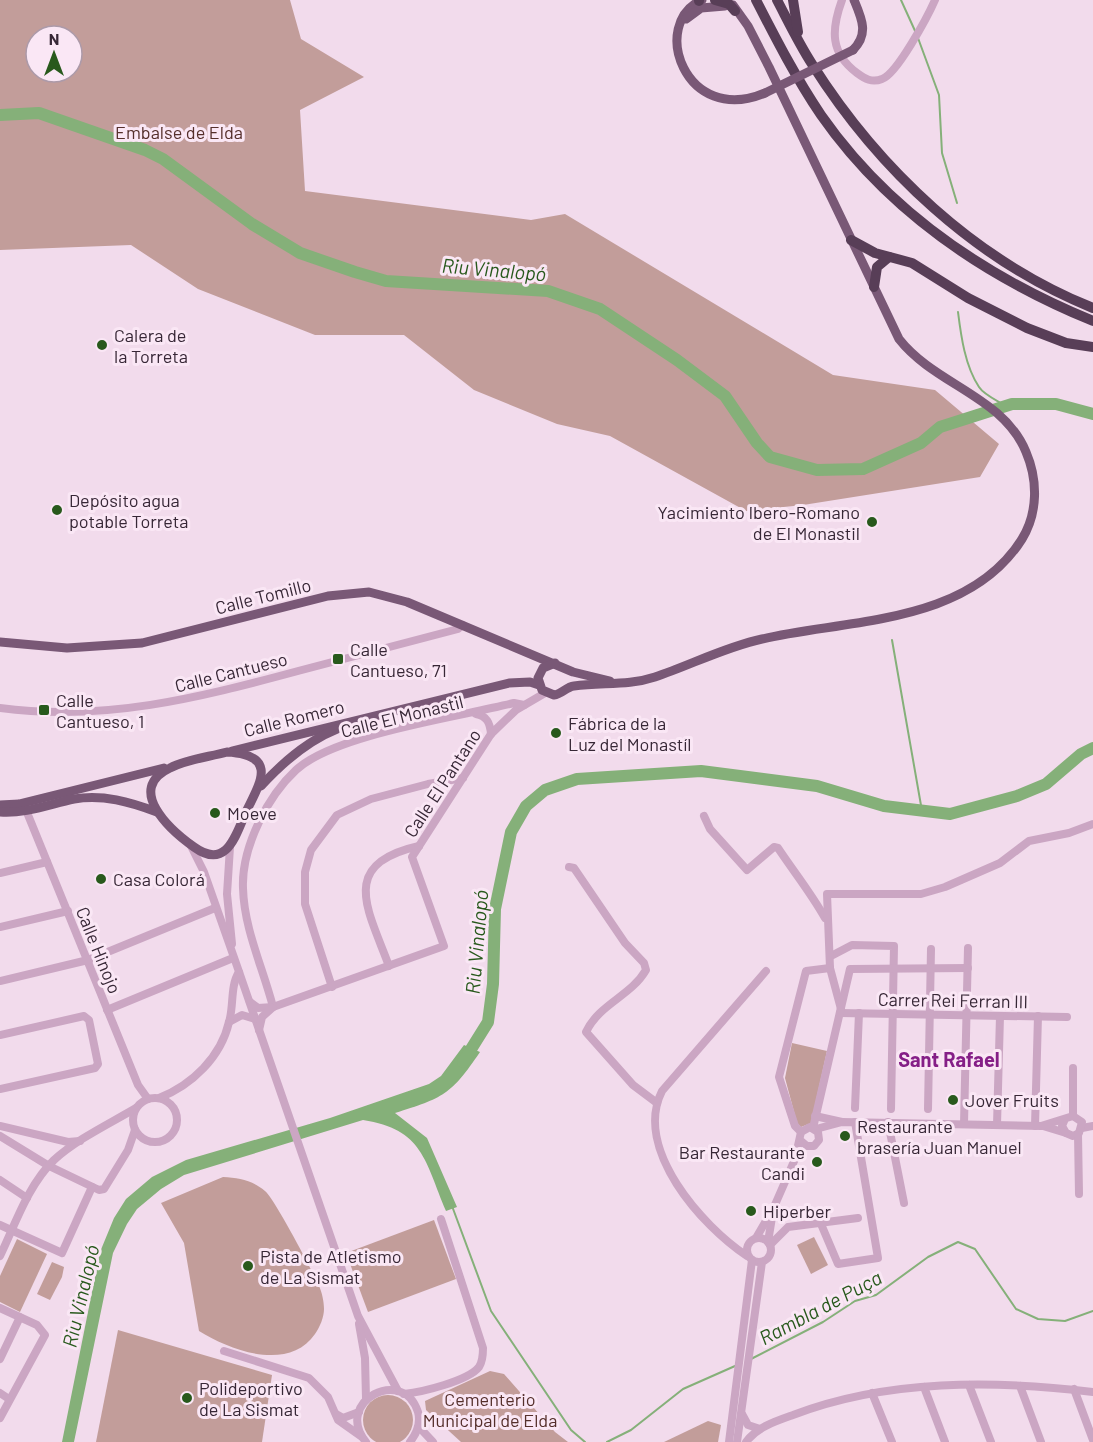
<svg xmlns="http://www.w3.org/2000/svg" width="1093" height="1442" font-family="Barlow,sans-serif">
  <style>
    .green { fill: #c29d9a; fill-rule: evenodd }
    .water { fill: #85b079 }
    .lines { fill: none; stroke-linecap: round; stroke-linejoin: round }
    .stream { stroke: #85b079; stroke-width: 2 }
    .river { stroke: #85b079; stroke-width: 12 }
    .minor { stroke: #cba6c3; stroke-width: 8 }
    .major { stroke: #795876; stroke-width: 9 }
    .highway { stroke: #583e57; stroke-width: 10 }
    .major-bridge { stroke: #795876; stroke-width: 9 }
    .poi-dot { fill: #28591c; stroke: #fae7f5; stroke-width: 2 }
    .labels { text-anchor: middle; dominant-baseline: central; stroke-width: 6; stroke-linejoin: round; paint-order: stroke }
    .park-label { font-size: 18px; fill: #552f2b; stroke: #fae7f5 }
    .poi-label { font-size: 18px; fill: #372736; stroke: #fae7f5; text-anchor: start }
    .street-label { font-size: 18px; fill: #372736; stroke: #fae7f5 }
    .water-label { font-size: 20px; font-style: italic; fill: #28591c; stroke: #fae7f5 }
    .neighbourhood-label { font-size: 20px; font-weight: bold; fill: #851f87; stroke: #fae7f5 }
  </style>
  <rect width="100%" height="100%" fill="#f2dbec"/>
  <g class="green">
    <path d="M0,0H290L301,39L364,77L300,110L305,191L531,220L565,214L833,375L935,390L999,444L980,477L803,505L746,511L610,436L557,424L474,390L404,335H315L198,289L131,245L0,250ZM36,36H72V72H36Z"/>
    <polygon points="792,1043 827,1051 811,1123 801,1127 797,1123 785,1078"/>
    <path d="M223,1177C239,1178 252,1180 265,1191C274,1198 313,1272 319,1286C322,1292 324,1302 324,1309C324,1317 320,1327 315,1334C289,1372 231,1351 199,1331L184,1243L161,1203Z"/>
    <polygon points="434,1220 456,1279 368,1312 346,1253"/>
    <polygon points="814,1237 828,1265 811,1274 797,1245"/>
    <polygon points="17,1239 47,1254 20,1312 0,1302 0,1276"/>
    <polygon points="52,1262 64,1267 62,1277 50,1300 37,1294"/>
    <polygon points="118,1330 272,1375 262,1442 96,1442"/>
    <polygon points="490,1371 504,1374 555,1432 568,1442 461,1442 426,1410 425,1401"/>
    <circle cx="388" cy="1420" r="25"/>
    <polygon points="708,1421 721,1425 718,1442 664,1442"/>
  </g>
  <path class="water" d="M464,1045L480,1052C451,1095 443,1098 395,1113L427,1138L457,1207L446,1211C425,1161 423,1129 363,1120L184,1175L161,1189L137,1209L127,1224L113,1253L74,1442H62L100,1252L114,1218L126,1199L152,1177L186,1160L330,1118L429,1084L441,1076Z"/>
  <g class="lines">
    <g class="stream">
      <polyline points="901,0 916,33"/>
      <polyline points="918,38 939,95 942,153 957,203"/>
      <path d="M958,312C961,336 965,366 979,387C984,395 998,401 1006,406"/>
      <polyline points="892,640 922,811"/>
      <polyline points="452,1206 491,1311 571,1430 585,1442"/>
      <polyline points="751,1359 823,1322 855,1301 876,1295 928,1257 958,1242 975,1249 1016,1309 1038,1319 1065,1321 1093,1311"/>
      <polyline points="607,1442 631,1430 683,1389 735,1366"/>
    </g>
    <g class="river">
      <polyline points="0,115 39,113 145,150 163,159 252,224 300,253 355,272 386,281 548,291 600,309 677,360 725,396 757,443 770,457 817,470 863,469 921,443 940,427 1012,404 1056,404 1093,414"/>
      <polyline points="463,1062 488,1022 493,984 495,909 511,832 526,806 545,790 577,779 701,771 817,786 884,806 950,814 1017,796 1046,784 1081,754 1093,748"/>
    </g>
    <g class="minor">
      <path d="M842,0C831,30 830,53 857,73C865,79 872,83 882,79C897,74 928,16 935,0"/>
      <path d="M0,708C104,722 198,698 298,671C351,657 404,643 458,629L463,625"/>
      <path d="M476,714C487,716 490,723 491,734"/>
      <polyline points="26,810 138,1085 148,1099"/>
      <path d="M704,816L710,829L747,870L774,847L778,848C794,872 811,893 825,918"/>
      <polyline points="190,844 204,872 237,966 358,1316 398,1391"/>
      <polyline points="230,847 227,894 232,944"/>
      <path d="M569,867L574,868L625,943L644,963L646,970C631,996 599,1004 586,1032L633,1085L657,1103"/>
      <polyline points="0,873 47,862"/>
      <polyline points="0,927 68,911"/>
      <polyline points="831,956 852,945 894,946 891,1109"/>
      <path d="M389,966C368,909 338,864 419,846"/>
      <polyline points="0,981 88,960 215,908"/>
      <polyline points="332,987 305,904 305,872 311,850 337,815 371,799 428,784 463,778"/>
      <polyline points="250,1002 258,1008 273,1007 444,946 412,857 491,734 516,710 545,693"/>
      <path d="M273,1007C263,968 244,929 243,888C242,864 249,843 259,822C268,803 281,784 296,770C335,734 459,717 514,703L524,705"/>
      <polyline points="841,1009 830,968 827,894 921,894 945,887 1000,863 1029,841 1069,833 1093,824"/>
      <polyline points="107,1010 233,958"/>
      <polyline points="840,1013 1067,1017"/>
      <polyline points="229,1022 242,1015 255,1019"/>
      <polyline points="259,1030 262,1017 272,1008"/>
      <polyline points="0,1035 84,1016 89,1020 98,1064 95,1068 0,1089"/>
      <circle cx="155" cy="1120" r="22"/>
      <path d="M159,1098C192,1085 221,1057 229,1022C234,1006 230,986 239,972"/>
      <polyline points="855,1108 859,1013"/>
      <polyline points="928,1109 931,949"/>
      <polyline points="815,1116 842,1122"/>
      <polyline points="1073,1116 1073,1068"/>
      <polyline points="888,1122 904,1203"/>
      <polyline points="964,1124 968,948"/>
      <polyline points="997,1125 1000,1016"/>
      <polyline points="0,1126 68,1142 80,1141"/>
      <polyline points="1035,1126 1038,1016"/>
      <polyline points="1043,1126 1066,1133"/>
      <polyline points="813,1128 850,969 968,968"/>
      <polyline points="1082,1128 1093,1126"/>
      <polyline points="816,1129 842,1122 1041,1126 1073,1116 1082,1122 1079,1133 1073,1136 1066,1133 1062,1126 1065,1119"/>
      <polyline points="801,1132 795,1126 779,1077 806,971 830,968"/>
      <polyline points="1078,1134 1079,1194"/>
      <polyline points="0,1136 49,1166 99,1190 104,1189 128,1150 135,1130"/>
      <polyline points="0,1180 27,1198"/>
      <polyline points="821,1224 838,1264 878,1258 855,1122"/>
      <polyline points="0,1225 62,1253 92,1187"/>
      <circle cx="759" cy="1250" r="12"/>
      <polyline points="756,1238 774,1207 795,1159 801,1132 810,1127 818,1132 819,1140 814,1146 807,1146 801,1141"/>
      <polyline points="768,1242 773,1211"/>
      <polyline points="770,1245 788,1227 858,1218"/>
      <path d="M0,1256C15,1225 28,1185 54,1160C77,1139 109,1124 136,1108"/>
      <path d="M747,1256C702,1226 633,1149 662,1091L766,971"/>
      <polyline points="0,1308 37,1325 45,1335 0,1418"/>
      <polyline points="359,1324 365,1358 366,1399"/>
      <polyline points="224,1351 309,1378 328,1397 338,1420 362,1437"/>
      <polyline points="0,1359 20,1317"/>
      <polyline points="969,1385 991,1442"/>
      <polyline points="1020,1386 1041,1442"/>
      <polyline points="924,1387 945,1442"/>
      <polyline points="1074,1389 1093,1440"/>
      <polyline points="0,1393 9,1399"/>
      <polyline points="872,1393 892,1442"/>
      <path d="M404,1394C422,1392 468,1381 479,1367C483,1361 483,1354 483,1348L441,1219"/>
      <polyline points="336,1414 343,1418 359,1412"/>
      <polyline points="742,1414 748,1425 760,1429"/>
      <polyline points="419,1427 433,1442"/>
      <path d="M366,1442C333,1402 403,1365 418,1412C421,1423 417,1433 410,1442"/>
      <polyline points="729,1442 752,1260"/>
      <polyline points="737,1442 762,1262"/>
      <path d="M746,1442C757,1427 776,1421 793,1415C887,1379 994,1380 1093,1392"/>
    </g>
    <g class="major">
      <path d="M702,0C649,23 685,127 765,93"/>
      <polyline points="686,19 701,8 725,6"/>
      <path d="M853,50C869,34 862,19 854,0"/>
      <polyline points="0,642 67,648 142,643 328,596 369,592 407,602 573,672 610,681"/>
      <path d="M555,663L543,668L538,678L542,690L554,695C562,694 566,687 574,686C602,682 628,686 655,677C691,665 725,647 762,639C848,619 968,625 1022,539C1038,513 1038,480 1026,452C1003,396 935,385 899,339L769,67L748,26L733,5"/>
      <polyline points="232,751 509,683 530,682 539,685"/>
      <path d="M227,752C279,755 260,783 246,812C236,834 227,871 194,847C170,830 125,789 170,768C187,759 209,757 227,752Z"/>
      <path d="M261,786C283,762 307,741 337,729"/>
      <polyline points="0,805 19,804 164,768"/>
      <path d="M0,812C25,814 50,804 74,799C103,794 130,802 157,812"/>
    </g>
    <g class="highway">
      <polyline points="715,0 729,4 735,11"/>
      <path d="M756,0C776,39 796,78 821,115C888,211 986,277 1093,321"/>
      <path d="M777,0C788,21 799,44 812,64C879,170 976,261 1093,308"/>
      <polyline points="793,0 798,32"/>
      <polyline points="699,1 699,0"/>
      <polyline points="851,240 875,253 912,263 968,298 1027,328 1066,343 1093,347"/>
      <polyline points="874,287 877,267 889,257"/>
    </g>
    <polyline class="major-bridge" points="765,93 853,50"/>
  </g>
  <g class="poi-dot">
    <circle cx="102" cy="345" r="6"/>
    <circle cx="57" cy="510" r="6"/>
    <circle cx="872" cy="522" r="6"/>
    <rect x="332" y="653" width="12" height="12" rx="3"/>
    <rect x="38" y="704" width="12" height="12" rx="3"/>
    <circle cx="556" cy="733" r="6"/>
    <circle cx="215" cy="813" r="6"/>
    <circle cx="101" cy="879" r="6"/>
    <circle cx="953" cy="1100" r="6"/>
    <circle cx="845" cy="1136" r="6"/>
    <circle cx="817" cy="1162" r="6"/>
    <circle cx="751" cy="1211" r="6"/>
    <circle cx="248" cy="1266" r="6"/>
    <circle cx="187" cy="1398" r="6"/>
  </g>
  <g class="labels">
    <g class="park-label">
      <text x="179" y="132">Embalse de Elda</text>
      <text x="490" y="1399">Cementerio<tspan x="490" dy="21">Municipal de Elda</tspan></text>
    </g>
    <g class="poi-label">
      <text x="114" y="335">Calera de<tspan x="114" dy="21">la Torreta</tspan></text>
      <text x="69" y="500">Depósito agua<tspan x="69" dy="21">potable Torreta</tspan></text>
      <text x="860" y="512" text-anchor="end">Yacimiento Ibero-Romano<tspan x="860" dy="21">de El Monastil</tspan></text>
      <text x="350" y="649">Calle<tspan x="350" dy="21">Cantueso, 71</tspan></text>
      <text x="56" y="700">Calle<tspan x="56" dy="21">Cantueso, 1</tspan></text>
      <text x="568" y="723">Fábrica de la<tspan x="568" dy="21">Luz del Monastíl</tspan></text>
      <text x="227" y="813">Moeve</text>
      <text x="113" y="879">Casa Colorá</text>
      <text x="965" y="1100">Jover Fruits</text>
      <text x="857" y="1126">Restaurante<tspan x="857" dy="21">brasería Juan Manuel</tspan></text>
      <text x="805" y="1152" text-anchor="end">Bar Restaurante<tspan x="805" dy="21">Candi</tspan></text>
      <text x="763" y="1211">Hiperber</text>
      <text x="260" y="1256">Pista de Atletismo<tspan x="260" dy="21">de La Sismat</tspan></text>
      <text x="199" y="1388">Polideportivo<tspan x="199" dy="21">de La Sismat</tspan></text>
    </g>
    <g class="street-label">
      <text transform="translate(263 596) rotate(-14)">Calle Tomillo</text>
      <text transform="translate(231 672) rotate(-14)">Calle Cantueso</text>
      <text transform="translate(402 716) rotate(-14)">Calle El Monastil</text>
      <text transform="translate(294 718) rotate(-14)">Calle Romero</text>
      <text transform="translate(442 783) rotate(-57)">Calle El Pantano</text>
      <text transform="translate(99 950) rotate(68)">Calle Hinojo</text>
      <text transform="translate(953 1000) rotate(1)">Carrer Rei Ferran III</text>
    </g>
    <g class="water-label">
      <text transform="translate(494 269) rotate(5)">Riu Vinalopó</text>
      <text transform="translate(476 942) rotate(-85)">Riu Vinalopó</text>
      <text transform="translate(80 1296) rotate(-77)">Riu Vinalopó</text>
      <text transform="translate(820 1307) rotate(-28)">Rambla de Puça</text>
    </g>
    <g class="neighbourhood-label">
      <text x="949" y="1059">Sant Rafael</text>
    </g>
  </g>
  <g transform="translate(54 54)"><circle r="28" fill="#fae7f5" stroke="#ac9aa9" stroke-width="1.5"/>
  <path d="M0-4.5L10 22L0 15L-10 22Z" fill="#28591c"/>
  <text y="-9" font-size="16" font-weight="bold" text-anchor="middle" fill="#372736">N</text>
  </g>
</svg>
